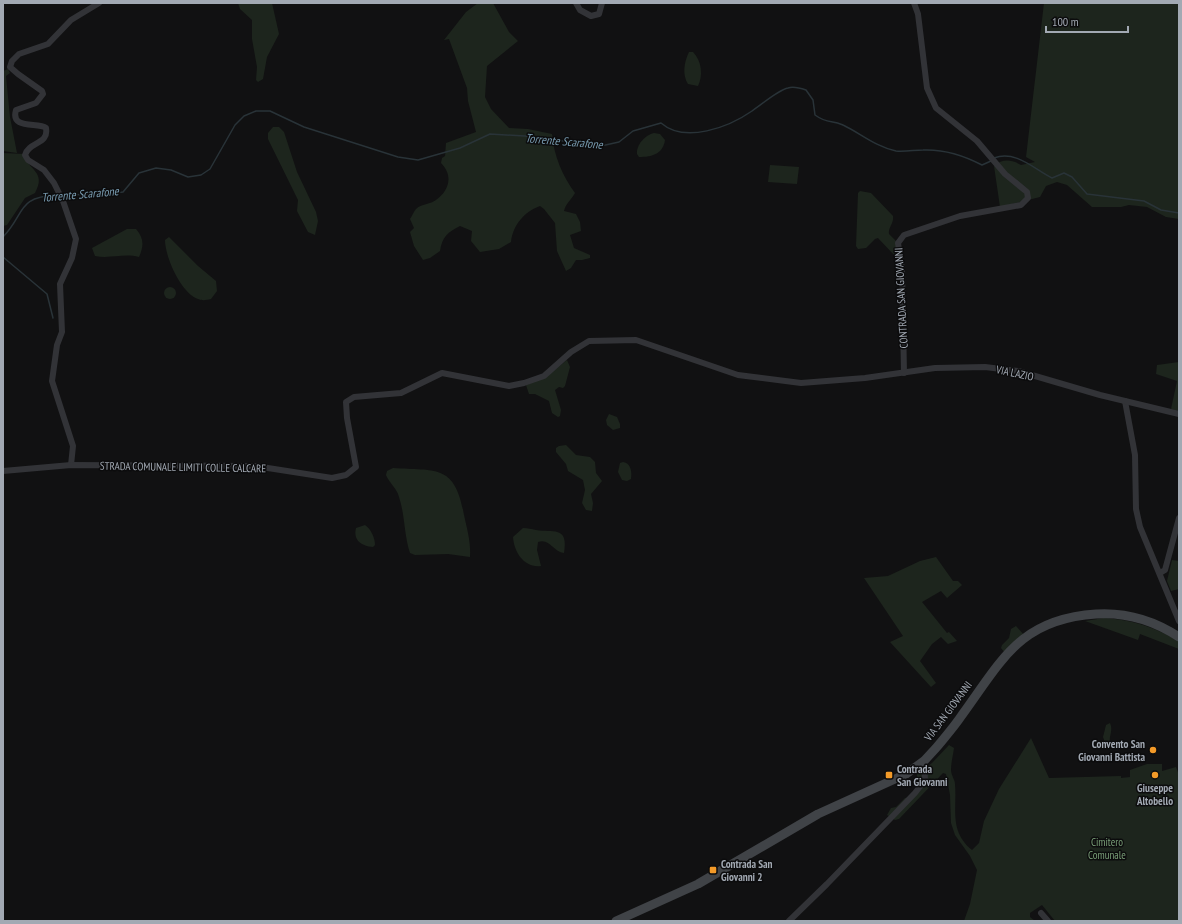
<svg xmlns="http://www.w3.org/2000/svg" width="1182" height="924" font-family="'PT Sans Narrow',sans-serif">
  <style>
    .green { fill: #1d251d }
    .lines { fill: none; stroke-linecap: round; stroke-linejoin: round }
    .stream { stroke: #293338; stroke-width: 1.5 }
    .minor { stroke: #323337; stroke-width: 6 }
    .secondary { stroke: #404347; stroke-width: 9 }
    .poi-dot { fill: #f39a28; stroke: #0c0c0d; stroke-width: 1.5 }
    .labels { text-anchor: middle; dominant-baseline: central; stroke-width: 3; stroke-linejoin: round; paint-order: stroke }
    .street-label { font-size: 11px; fill: #a2a9b3; stroke: #0c0c0d }
    .poi-label { font-size: 11px; font-weight: bold; fill: #a2a9b3; stroke: #0c0c0d; text-anchor: start }
    .park-label { font-size: 11px; fill: #7a9f78; stroke: #0c0c0d }
    .water-label { font-size: 12px; font-style: italic; fill: #789bb0; stroke: #0c0c0d }
  </style>
  <rect width="100%" height="100%" fill="#111112"/>
  <g class="green">
    <polygon points="238,3 272,3 279,34 267,57 263,79 258,82 256,80 257,67 252,39 252,20 240,9"/>
    <path d="M478,3H493L509,32L518,41L487,66L485,97L491,109L509,128L528,129L552,134C554,156 562,175 575,193C571,200 566,203 564,211L576,214L580,222L581,231L570,235L574,248L590,255V258L582,260H576L571,268L566,271L557,251L555,223L544,209L540,206C524,212 513,225 511,242L499,249L480,252L471,241L472,231L460,226C448,232 442,237 440,251L430,258L423,260L414,246L410,232L414,228L410,219C412,216 414,211 416,209C421,204 431,204 436,200C450,190 453,175 441,163L442,158L445,156L446,143L476,132L468,101L467,88L449,39L444,40L466,12Z"/>
    <path d="M1044,3H1179V219L1166,217L1147,207L1129,205L1121,207H1092L1067,185L1057,182L1046,186L1040,197L1000,207L994,166C1002,159 1011,159 1021,165L1035,162L1026,157Z"/>
    <path d="M689,52H693C702,61 703,76 698,86L688,84C682,75 684,62 689,52Z"/>
    <polygon points="8,69 10,73 6,76 10,117 17,153 3,151 3,71"/>
    <polygon points="273,127 279,127 284,132 297,172 316,212 318,221 315,235 308,232 297,211 298,200 268,139 268,133"/>
    <path d="M654,133L660,134L665,140C663,154 652,157 639,157L637,154C636,145 645,135 654,133Z"/>
    <path d="M3,153L24,154C28,171 47,171 35,193L25,198L7,225L3,226Z"/>
    <polygon points="770,165 799,167 797,184 768,182"/>
    <path d="M860,191L871,193L893,216C894,224 888,227 889,234L896,241L899,259L896,257L878,238L875,239L866,248L858,249L856,246L858,193Z"/>
    <path d="M127,229H136C144,238 144,246 139,257C124,253 110,259 95,256L92,248Z"/>
    <path d="M169,237L198,266L216,281L217,291L211,299C206,300 203,301 198,299C181,293 165,257 165,240Z"/>
    <circle cx="170" cy="293" r="6"/>
    <polygon points="567,360 570,367 565,386 563,388 559,387 555,390 561,410 560,416 558,417 552,413 549,401 535,394 529,394 526,385 546,377"/>
    <polygon points="1179,362 1179,411 1171,409 1177,381 1156,374 1157,365"/>
    <polygon points="609,414 617,417 620,424 620,428 613,430 607,425 606,420"/>
    <polygon points="566,445 576,455 590,457 595,462 596,473 602,481 591,494 593,503 592,511 586,510 582,503 585,490 583,480 568,471 566,464 556,452 556,448 559,446"/>
    <path d="M623,462C631,463 632,472 631,479L627,481L622,480L618,472L620,463Z"/>
    <path d="M393,468C437,471 455,464 464,515C467,529 471,542 470,557L448,554L415,555L410,553C404,535 405,515 399,497C397,488 389,483 386,475L387,471Z"/>
    <path d="M365,525C371,529 375,538 375,545L373,547C361,546 353,540 356,528Z"/>
    <path d="M523,528C528,528 531,529 536,530C552,533 569,525 564,553C553,552 550,538 538,542L537,550L541,566C524,568 514,552 513,537Z"/>
    <polygon points="936,557 953,581 958,581 962,585 947,598 941,591 922,602 947,633 949,632 957,641 948,644 941,637 932,644 920,661 936,683 931,687 890,642 903,636 864,578 888,576 920,561"/>
    <polygon points="1172,560 1179,561 1179,589 1171,591 1167,581"/>
    <path d="M1104,618C1135,620 1152,627 1179,641V649L1140,634L1138,640L1085,621Z"/>
    <polygon points="1016,626 1025,636 1005,653 1001,648 1002,645 1009,638 1011,629"/>
    <path d="M1110,723C1114,731 1107,738 1111,747L1106,745L1103,737L1106,725Z"/>
    <path d="M1031,738L1049,778L1121,776V778L1130,777V770L1147,764H1162V771L1176,767L1179,775V921H1055L1042,905L1030,913V917L1035,921H964L970,904L977,870L970,856L955,835L951,823L950,795L946,774L943,773L899,819L895,820L887,815L891,808L896,807L905,798L915,796L922,788L917,781V774L932,763L949,745L954,748C953,755 951,763 951,770C951,775 955,780 955,784C957,810 949,831 972,850L979,843L984,821L999,789Z"/>
  </g>
  <g class="lines">
    <g class="stream">
      <path d="M994,158C1016,150 1034,169 1052,178L1064,173L1072,177L1087,194L1144,201L1161,210L1179,213"/>
      <path d="M63,195L105,194L123,192L139,173L156,168L171,170L188,177L201,175L210,169L235,125L244,116L256,111H270L304,127L398,157L418,160L460,148L490,134L525,136L601,146L619,142L633,131L661,123C685,144 729,127 752,111C761,105 778,90 788,88C794,86 800,88 806,90L813,100L815,115C829,125 831,119 843,125C860,133 876,147 896,151C904,152 915,150 923,150C945,149 963,155 982,165L991,161"/>
      <path d="M3,237C26,213 16,197 57,195"/>
      <polyline points="3,257 47,294 53,318"/>
    </g>
    <g class="minor">
      <polyline points="576,3 580,10 591,16 599,14 602,3"/>
      <polyline points="904,373 902,269 898,243 904,235 960,216 1021,205 1028,198 1027,192 1005,174 977,141 936,108 927,88 918,14 914,3"/>
      <polyline points="1125,401 1135,455 1136,509 1140,527 1179,621"/>
      <path d="M71,465L73,446L52,381L57,345L62,332L60,284L72,258L76,239L63,201L54,183L44,170L28,160L25,155C29,141 49,145 46,128C38,122 10,130 16,110L36,103L43,94L42,91L18,74L10,67L12,61L19,54L48,44L71,20L99,3"/>
      <polyline points="3,471 71,465 255,466 332,478 346,475 356,467 347,418 346,402 354,397 401,393 442,373 509,386 524,383 544,376 571,352 589,341 636,340 738,375 801,383 865,378 935,368 985,367 1018,371 1100,395 1179,414"/>
      <polyline points="1160,573 1165,570 1179,518"/>
      <polyline points="1041,913 1048,921"/>
      <polyline points="789,921 827,884 915,793 925,780 924,761"/>
    </g>
    <path class="secondary" d="M616,921L698,884L818,814L906,774L924,761L936,748C945,737 954,727 962,715C1002,660 1020,619 1096,614C1126,612 1153,620 1179,637"/>
  </g>
  <g class="poi-dot">
    <circle cx="1153" cy="750" r="4"/>
    <rect x="885" y="771" width="8" height="8" rx="2"/>
    <circle cx="1155" cy="775" r="4"/>
    <rect x="709" y="866" width="8" height="8" rx="2"/>
  </g>
  <g class="labels">
    <g class="street-label">
      <text transform="translate(901 298) rotate(-93)">CONTRADA SAN GIOVANNI</text>
      <text transform="translate(1015 373) rotate(12)">VIA LAZIO</text>
      <text transform="translate(183 467) rotate(1)">STRADA COMUNALE LIMITI COLLE CALCARE</text>
      <text transform="translate(948 711) rotate(-53)">VIA SAN GIOVANNI</text>
    </g>
    <g class="poi-label">
      <text x="1145" y="744" text-anchor="end">Convento San<tspan x="1145" dy="13">Giovanni Battista</tspan></text>
      <text x="897" y="769">Contrada<tspan x="897" dy="13">San Giovanni</tspan></text>
      <text x="1155" y="788" text-anchor="middle">Giuseppe<tspan x="1155" dy="13">Altobello</tspan></text>
      <text x="721" y="864">Contrada San<tspan x="721" dy="13">Giovanni 2</tspan></text>
    </g>
    <g class="park-label">
      <text x="1107" y="842">Cimitero<tspan x="1107" dy="13">Comunale</tspan></text>
    </g>
    <g class="water-label">
      <text transform="translate(564 141) rotate(5)">Torrente Scarafone</text>
      <text transform="translate(80 194) rotate(-5)">Torrente Scarafone</text>
    </g>
  </g>
  <rect width="1182" height="924" fill="none" stroke="#a2a9b3" stroke-width="8"/>
  <path d="M1046 26v6h82v-6" fill="none" stroke="#a2a9b3" stroke-width="2"/>
  <text x="1052" y="26" font-size="12" fill="#a2a9b3" stroke="#0c0c0d" stroke-width="3" paint-order="stroke">100 m</text>
</svg>
